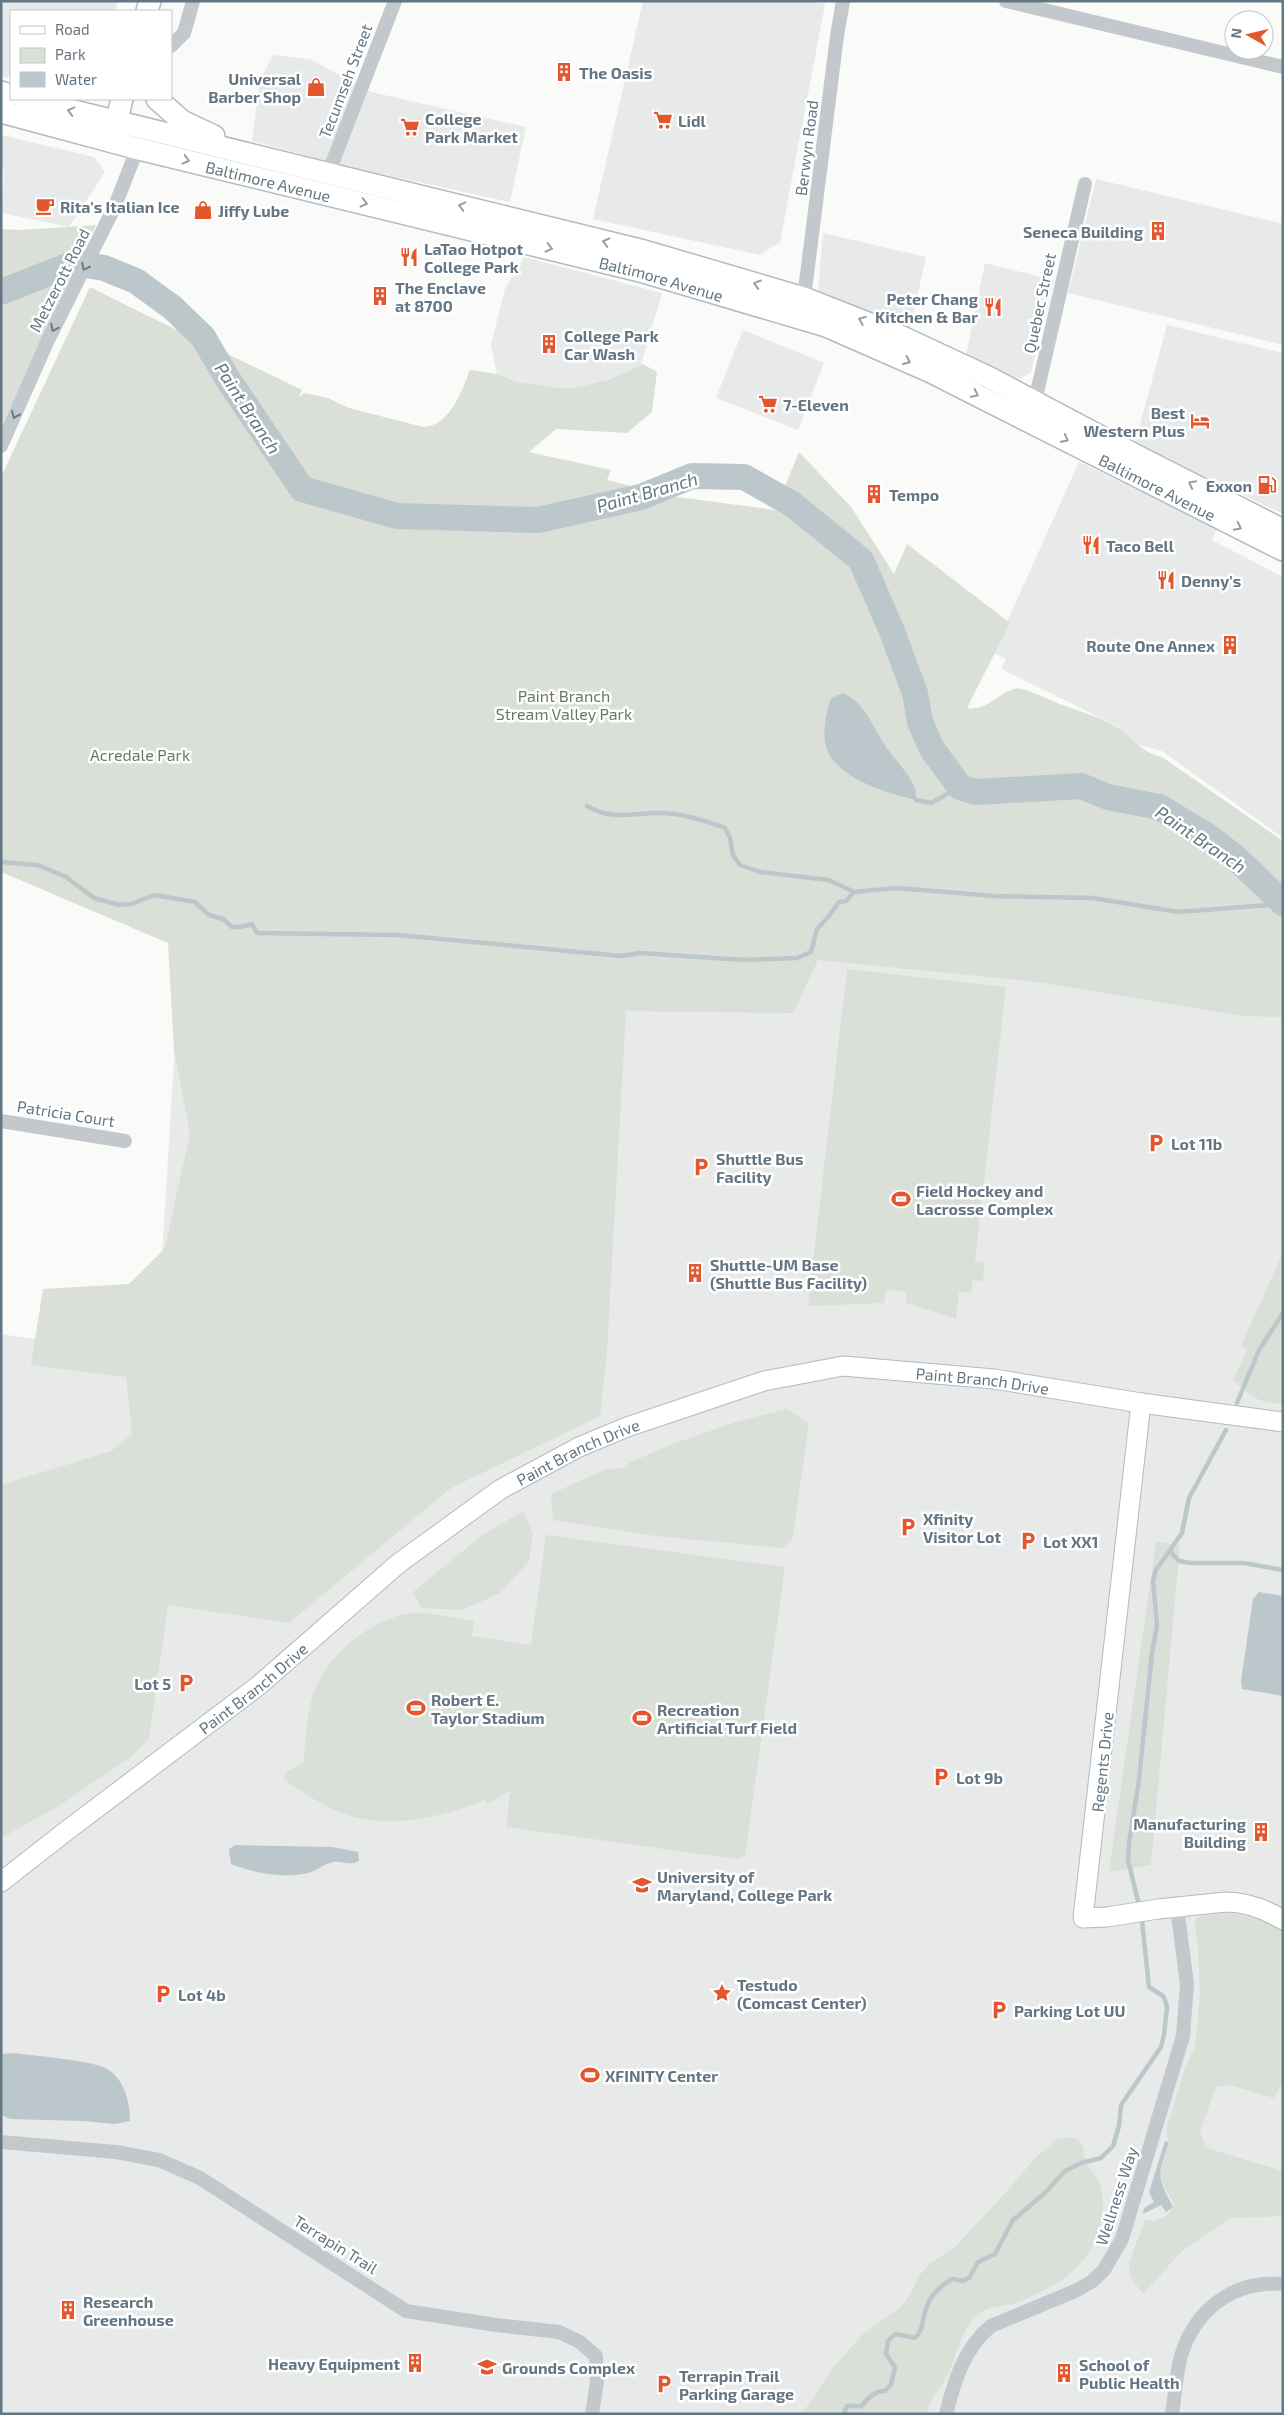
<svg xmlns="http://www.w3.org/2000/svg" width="1284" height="2415" font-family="'Exo 2',sans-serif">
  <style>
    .built { fill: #e8e9e9 }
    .green { fill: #dadfd7 }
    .water { fill: #bbc7cb }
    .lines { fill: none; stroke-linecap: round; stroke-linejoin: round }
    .stream { stroke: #bbc7cb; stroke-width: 4.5 }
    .river { stroke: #bbc7cb; stroke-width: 26 }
    .secondary-casing { stroke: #b3babf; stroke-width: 21 }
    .primary-casing { stroke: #b5babe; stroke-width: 24 }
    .street { stroke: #c3c8cc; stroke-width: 14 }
    .secondary { stroke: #fff; stroke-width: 19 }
    .primary { stroke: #fff; stroke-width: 21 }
    .oneway { stroke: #939fa8 }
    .oneway2 { stroke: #6a7a87 }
    .labels { text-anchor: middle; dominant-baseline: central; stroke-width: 5; stroke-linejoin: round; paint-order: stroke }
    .poi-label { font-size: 16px; font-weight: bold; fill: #657683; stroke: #fff; text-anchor: start }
    .street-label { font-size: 16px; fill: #657683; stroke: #fff }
    .park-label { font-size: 16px; fill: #687a64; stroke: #fff }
    .water-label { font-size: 18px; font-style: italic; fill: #60757c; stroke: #fff }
  </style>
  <rect width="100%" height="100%" fill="#fafaf8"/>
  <g class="built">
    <polygon points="1,1 118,1 115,11 11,11 11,78 1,77"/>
    <polygon points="643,1 812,1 825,4 780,242 760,255 593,219"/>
    <polygon points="273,55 310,59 371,92 526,127 510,202 354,168 252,141 260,80"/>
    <polygon points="1,135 94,157 105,172 69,227 2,213 4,171 1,166"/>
    <polygon points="1096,179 1283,224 1283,345 1068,293"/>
    <polygon points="823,233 926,257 910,329 818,290"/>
    <polygon points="524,257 662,293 641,365 611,379 569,389 517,382 497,374 491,345 505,289"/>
    <polygon points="985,263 1054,280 1031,372 1018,380 966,355"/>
    <polygon points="1167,325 1283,353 1283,514 1135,443"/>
    <polygon points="743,330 824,363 798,430 716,398"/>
    <polygon points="1079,462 1217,529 1212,540 1283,577 1283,838 1162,751 1113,739 1119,727 1001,669 1006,659 993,653"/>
    <polygon points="183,911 422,920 1283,999 1283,2414 1,2414 1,1334 156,1357"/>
  </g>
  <g class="green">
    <polygon points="96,225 1,427 1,229 20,230"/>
    <path d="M90,287C160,323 231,355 302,390L299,397L305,393L328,398L349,408L423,427C450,426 462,391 470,370L497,374L517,382L569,389L611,379L643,364L657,372L652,412L627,433L556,429L529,452L611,470L607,480L670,496L775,510L799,452L851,507L894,574L907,544L1010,623L967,708C988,713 1004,685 1022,689C1037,693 1051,701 1065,706C1082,712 1100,717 1115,726C1134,738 1138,751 1162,757L1283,841V1017L1243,1016L1037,982L818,960L793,1013L626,1011L607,1351L600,1416L451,1488L289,1623L168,1605L149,1738L132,1756L57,1807L1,1838V1485L111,1451L132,1434L126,1377L31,1365L43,1289L129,1284L165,1248L190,1133L174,1050L168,943L1,872V477Z"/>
    <polygon points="847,969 1006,987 975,1261 985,1262 983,1281 973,1280 971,1293 959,1292 956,1319 906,1303 906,1291 886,1290 884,1303 808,1306"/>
    <path d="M1283,1252V1403C1261,1406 1248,1394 1233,1380L1248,1349L1241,1346Z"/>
    <polygon points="787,1409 809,1423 792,1541 783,1548 655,1536 553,1520 551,1494 604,1470 623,1468 630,1462 678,1442 736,1422"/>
    <polygon points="523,1511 533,1533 529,1561 500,1593 462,1610 421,1608 413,1592 481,1536"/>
    <path d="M546,1535L785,1567L745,1856L736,1859L506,1827L510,1791L487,1804L485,1800C438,1819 380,1832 332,1809C315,1801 299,1789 283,1779L288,1771L303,1763C306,1742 306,1718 312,1698C324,1658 365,1623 405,1614C427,1610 453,1618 474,1621L472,1636L531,1645Z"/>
    <polygon points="1156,1542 1180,1545 1151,1865 1109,1872"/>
    <path d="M1226,1913C1247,1915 1265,1918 1283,1930V2081L1274,2098L1230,2085L1216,2087L1200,2131L1204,2143L1210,2149L1283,2171V2216L1231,2218L1182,2251L1143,2294L1130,2277L1129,2263L1145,2220L1155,2221L1169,2214L1174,2204L1164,2186L1160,2173L1169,2142L1166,2131L1185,2068L1195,2048L1200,1995L1198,1948L1194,1921L1199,1916Z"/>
    <path d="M1059,2138H1074L1080,2141C1084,2149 1084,2158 1088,2166C1092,2172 1097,2177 1100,2185C1113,2230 1083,2273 1042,2291C1033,2296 1021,2302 1011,2304C1001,2307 990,2306 982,2312C960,2326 958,2356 946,2378C938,2392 930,2396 928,2414H800L812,2401L830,2371L864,2333L901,2307L910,2295L919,2276L930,2263L954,2248L1010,2188L1034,2159Z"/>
  </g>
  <g class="water">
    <path d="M843,693C865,702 873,728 886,747C895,760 909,773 915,788C916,792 916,796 916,800C887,793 842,780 828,752C821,736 826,713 831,698Z"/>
    <polygon points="1259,1592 1283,1596 1283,1696 1242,1689 1241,1681 1253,1599"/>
    <path d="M235,1845L332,1847L358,1852L359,1861C352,1866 341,1861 333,1862C324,1864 316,1871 308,1873C283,1879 254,1873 231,1864L229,1849Z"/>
    <path d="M14,2053C33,2056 95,2060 109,2070C125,2082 130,2102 130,2121L115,2124L83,2121L10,2119L1,2115V2054Z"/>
    <path d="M1165,2141L1169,2142C1158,2177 1156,2174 1173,2207L1166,2212L1161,2205L1143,2214L1144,2208L1154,2202L1149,2192Z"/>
  </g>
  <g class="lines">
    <g class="stream">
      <polyline points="916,800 931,803 960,787"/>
      <path d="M587,806C614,822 635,812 664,813C685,814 706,821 725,828L730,838L733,855L740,865L760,872L829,880L854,892L897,888L995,896L1093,898L1178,912L1283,904"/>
      <polyline points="1,862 38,865 66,877 94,898 119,905 131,904 154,895 195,902 209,915 223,919 232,927 240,927 252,924 257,933 398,935 621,956 640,953 744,960 797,958 811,952 817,929 829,916 839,902 846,901 854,892"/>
      <polyline points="1237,1403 1259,1350 1283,1313"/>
      <polyline points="1170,1551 1179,1561 1191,1563 1244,1563 1283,1570"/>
      <polyline points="1138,1901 1128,1860 1129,1843 1139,1780 1152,1653 1157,1625 1153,1581 1156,1570 1182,1533 1189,1498 1226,1430"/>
      <path d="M844,2414L847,2406H861C868,2399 875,2390 885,2391L891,2385L895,2367L886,2354L888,2341L895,2334L915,2338C922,2331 922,2325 924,2316C928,2298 936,2289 952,2279L963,2281L969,2278L978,2262L995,2254L1013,2220L1046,2192L1065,2171L1081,2163L1101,2158L1113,2146L1119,2126L1121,2105L1161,2047L1164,2035L1167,2007L1165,2000L1163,1996L1149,1987L1142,1921"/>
    </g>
    <polyline class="river" points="1,292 75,263 104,268 136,281 173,308 203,337 227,378 302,489 397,516 538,520 641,497 692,476 744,477 792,504 861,560 891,629 915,693 920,722 932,749 960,787 975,792 1081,786 1108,797 1159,807 1209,837 1236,858 1283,903"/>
    <g class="secondary-casing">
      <g id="secondary">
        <path d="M1141,1403L1083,1918L1107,1917L1158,1909L1226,1902C1247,1902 1265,1909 1283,1920"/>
        <path id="s1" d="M1,1882L65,1832L258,1686L399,1563L501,1489L579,1447L627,1427L764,1381L843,1366L994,1379L1141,1403L1283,1422"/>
      </g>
    </g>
    <g class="primary-casing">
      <g id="primary">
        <polyline points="147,11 150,1"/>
        <polyline points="1,92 11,95"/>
        <polyline points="25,99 644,251 804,298 898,335 988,377 1141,458 1283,530"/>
        <polyline points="157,99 182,121 214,136"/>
        <path id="s2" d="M1,112L139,149L640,271L826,326L931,372L1283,550"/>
        <polyline points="113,135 122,99"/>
      </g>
    </g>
    <g class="street">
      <polyline points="1006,1 1283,67"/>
      <polyline points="171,46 184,33 193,1"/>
      <polyline points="328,174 395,1"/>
      <polyline points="804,298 837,36 843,1"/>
      <polyline points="1035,401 1085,184"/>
      <polyline points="1,446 48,340 115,206 145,129"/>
      <polyline points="1,1121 125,1141"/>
      <polyline points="1,2142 116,2152 159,2160 200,2178 406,2311 496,2325 559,2332 580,2342 596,2356 597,2382 592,2414"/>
      <path d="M946,2414C954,2382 964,2348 991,2326L1075,2291L1091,2282L1104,2270L1122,2239L1183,2036L1187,1984L1177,1907"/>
      <path d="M1172,2414C1175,2395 1176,2374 1181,2356C1195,2309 1234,2280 1283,2284"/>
    </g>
    <use href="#secondary" class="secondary"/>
    <use href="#primary" class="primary"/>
  </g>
  <defs><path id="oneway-chevron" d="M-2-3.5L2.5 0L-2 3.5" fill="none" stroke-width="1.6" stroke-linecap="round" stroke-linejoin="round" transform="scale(1.25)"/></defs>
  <g class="oneway">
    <use href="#oneway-chevron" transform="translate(71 111) rotate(-165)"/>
    <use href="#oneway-chevron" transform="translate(186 160) rotate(14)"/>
    <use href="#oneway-chevron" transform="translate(364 203) rotate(14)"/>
    <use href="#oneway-chevron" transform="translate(462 206) rotate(-166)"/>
    <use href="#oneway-chevron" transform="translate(606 242) rotate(-166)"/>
    <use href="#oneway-chevron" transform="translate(549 248) rotate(14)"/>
    <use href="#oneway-chevron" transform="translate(757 284) rotate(-163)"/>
    <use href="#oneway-chevron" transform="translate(862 320) rotate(-158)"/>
    <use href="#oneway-chevron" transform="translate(907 361) rotate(24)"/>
    <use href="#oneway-chevron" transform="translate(975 394) rotate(26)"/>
    <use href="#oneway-chevron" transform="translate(1065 439) rotate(27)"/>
    <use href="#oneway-chevron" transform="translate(1192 484) rotate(-153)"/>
    <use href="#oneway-chevron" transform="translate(1238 527) rotate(27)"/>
  </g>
  <g class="oneway2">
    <use href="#oneway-chevron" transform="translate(85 267) rotate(117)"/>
    <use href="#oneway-chevron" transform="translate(54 328) rotate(116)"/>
    <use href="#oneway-chevron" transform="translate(15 415) rotate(114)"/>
  </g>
  <defs>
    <g id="building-bare" transform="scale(1.5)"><path d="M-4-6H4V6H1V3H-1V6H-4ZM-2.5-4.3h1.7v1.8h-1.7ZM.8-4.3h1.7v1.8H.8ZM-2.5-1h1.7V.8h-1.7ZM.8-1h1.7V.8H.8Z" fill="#e4572e" stroke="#fff" stroke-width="2.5" paint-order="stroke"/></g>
    <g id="shop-bare" transform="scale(1.5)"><path d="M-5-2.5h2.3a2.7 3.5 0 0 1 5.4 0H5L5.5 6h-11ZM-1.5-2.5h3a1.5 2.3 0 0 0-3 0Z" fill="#e4572e" stroke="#fff" stroke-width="2.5" paint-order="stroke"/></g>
    <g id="supermarket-bare" transform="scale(1.5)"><path d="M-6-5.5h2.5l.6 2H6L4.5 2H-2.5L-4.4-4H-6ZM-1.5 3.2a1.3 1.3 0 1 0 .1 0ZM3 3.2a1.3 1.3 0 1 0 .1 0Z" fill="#e4572e" stroke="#fff" stroke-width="2.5" paint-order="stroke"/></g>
    <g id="cafe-bare" transform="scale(1.5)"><path d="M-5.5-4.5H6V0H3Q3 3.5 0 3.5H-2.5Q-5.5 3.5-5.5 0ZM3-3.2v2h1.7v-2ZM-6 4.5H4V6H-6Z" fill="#e4572e" stroke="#fff" stroke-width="2.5" paint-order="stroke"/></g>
    <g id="restaurant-bare" transform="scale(1.5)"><path d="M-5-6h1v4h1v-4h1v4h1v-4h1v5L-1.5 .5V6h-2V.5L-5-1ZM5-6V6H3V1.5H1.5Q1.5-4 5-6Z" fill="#e4572e" stroke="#fff" stroke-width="2.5" paint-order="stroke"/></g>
    <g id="hotel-bare" transform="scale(1.5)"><path d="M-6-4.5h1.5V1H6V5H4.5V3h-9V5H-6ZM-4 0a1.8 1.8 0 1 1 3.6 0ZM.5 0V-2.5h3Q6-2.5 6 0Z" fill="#e4572e" stroke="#fff" stroke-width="2.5" paint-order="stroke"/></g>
    <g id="fuel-bare" transform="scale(1.5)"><path d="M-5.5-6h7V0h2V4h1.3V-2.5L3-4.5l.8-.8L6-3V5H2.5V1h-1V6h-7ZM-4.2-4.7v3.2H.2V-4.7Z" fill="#e4572e" stroke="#fff" stroke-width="2.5" paint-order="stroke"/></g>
    <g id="parking-bare" transform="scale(1.5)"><path d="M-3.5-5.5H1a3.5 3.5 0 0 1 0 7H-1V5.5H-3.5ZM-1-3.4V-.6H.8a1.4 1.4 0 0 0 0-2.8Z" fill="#e4572e" stroke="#fff" stroke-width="2.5" paint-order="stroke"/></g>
    <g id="stadium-bare" transform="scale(1.5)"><path d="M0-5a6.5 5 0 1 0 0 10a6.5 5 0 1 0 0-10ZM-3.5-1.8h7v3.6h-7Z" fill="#e4572e" stroke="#fff" stroke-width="2.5" paint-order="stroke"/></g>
    <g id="university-bare" transform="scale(1.5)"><path d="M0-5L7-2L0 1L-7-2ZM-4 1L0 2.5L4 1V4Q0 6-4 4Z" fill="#e4572e" stroke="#fff" stroke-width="2.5" paint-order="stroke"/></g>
    <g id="sight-bare" transform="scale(1.5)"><path d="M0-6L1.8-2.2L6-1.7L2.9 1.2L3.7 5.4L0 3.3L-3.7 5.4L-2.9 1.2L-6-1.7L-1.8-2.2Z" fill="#e4572e" stroke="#fff" stroke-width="2.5" paint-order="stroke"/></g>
  </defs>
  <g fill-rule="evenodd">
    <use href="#building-bare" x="564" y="72"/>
    <use href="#shop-bare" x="316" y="87"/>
    <use href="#supermarket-bare" x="663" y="120"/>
    <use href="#supermarket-bare" x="410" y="127"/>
    <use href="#cafe-bare" x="45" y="206"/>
    <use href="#shop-bare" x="203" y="210"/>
    <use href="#building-bare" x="1158" y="231"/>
    <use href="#restaurant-bare" x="409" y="257"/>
    <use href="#building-bare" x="380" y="296"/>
    <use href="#restaurant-bare" x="993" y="307"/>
    <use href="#building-bare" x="549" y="344"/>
    <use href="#supermarket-bare" x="768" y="404"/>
    <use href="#hotel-bare" x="1200" y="421"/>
    <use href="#fuel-bare" x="1267" y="485"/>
    <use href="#building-bare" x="874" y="494"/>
    <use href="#restaurant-bare" x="1091" y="545"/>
    <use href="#restaurant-bare" x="1166" y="580"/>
    <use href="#building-bare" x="1230" y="645"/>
    <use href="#parking-bare" x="1156" y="1143"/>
    <use href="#parking-bare" x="701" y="1167"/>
    <use href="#stadium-bare" x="901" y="1199"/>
    <use href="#building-bare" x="695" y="1273"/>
    <use href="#parking-bare" x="908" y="1527"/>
    <use href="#parking-bare" x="1028" y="1541"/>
    <use href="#parking-bare" x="186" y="1683"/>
    <use href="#stadium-bare" x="416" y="1708"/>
    <use href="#stadium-bare" x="642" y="1718"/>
    <use href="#parking-bare" x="941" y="1777"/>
    <use href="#building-bare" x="1261" y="1832"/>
    <use href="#university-bare" x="642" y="1885"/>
    <use href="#sight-bare" x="722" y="1993"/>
    <use href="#parking-bare" x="163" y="1994"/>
    <use href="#parking-bare" x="999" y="2010"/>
    <use href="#stadium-bare" x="590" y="2075"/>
    <use href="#building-bare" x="68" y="2310"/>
    <use href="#building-bare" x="415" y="2363"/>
    <use href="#university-bare" x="487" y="2367"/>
    <use href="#building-bare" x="1064" y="2373"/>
    <use href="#parking-bare" x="664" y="2384"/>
  </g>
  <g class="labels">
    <g class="poi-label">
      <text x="579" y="72">The Oasis</text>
      <text x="301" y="78" text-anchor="end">Universal<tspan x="301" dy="18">Barber Shop</tspan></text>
      <text x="425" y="118">College<tspan x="425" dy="18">Park Market</tspan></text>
      <text x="678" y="120">Lidl</text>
      <text x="60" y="206">Rita's Italian Ice</text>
      <text x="218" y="210">Jiffy Lube</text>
      <text x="1143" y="231" text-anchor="end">Seneca Building</text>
      <text x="424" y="248">LaTao Hotpot<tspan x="424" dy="18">College Park</tspan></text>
      <text x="395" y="287">The Enclave<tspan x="395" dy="18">at 8700</tspan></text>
      <text x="978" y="298" text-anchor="end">Peter Chang<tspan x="978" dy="18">Kitchen &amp; Bar</tspan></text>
      <text x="564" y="335">College Park<tspan x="564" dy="18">Car Wash</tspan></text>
      <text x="783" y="404">7-Eleven</text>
      <text x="1185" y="412" text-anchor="end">Best<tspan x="1185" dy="18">Western Plus</tspan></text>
      <text x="1252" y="485" text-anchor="end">Exxon</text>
      <text x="889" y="494">Tempo</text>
      <text x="1106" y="545">Taco Bell</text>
      <text x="1181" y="580">Denny's</text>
      <text x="1215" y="645" text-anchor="end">Route One Annex</text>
      <text x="1171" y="1143">Lot 11b</text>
      <text x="716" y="1158">Shuttle Bus<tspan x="716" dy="18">Facility</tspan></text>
      <text x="916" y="1190">Field Hockey and<tspan x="916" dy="18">Lacrosse Complex</tspan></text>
      <text x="710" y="1264">Shuttle-UM Base<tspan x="710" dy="18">(Shuttle Bus Facility)</tspan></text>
      <text x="923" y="1518">Xfinity<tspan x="923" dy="18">Visitor Lot</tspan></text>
      <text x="1043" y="1541">Lot XX1</text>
      <text x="171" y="1683" text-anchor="end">Lot 5</text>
      <text x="431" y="1699">Robert E.<tspan x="431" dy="18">Taylor Stadium</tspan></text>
      <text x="657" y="1709">Recreation<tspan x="657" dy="18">Artificial Turf Field</tspan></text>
      <text x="956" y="1777">Lot 9b</text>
      <text x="1246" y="1823" text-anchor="end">Manufacturing<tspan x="1246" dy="18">Building</tspan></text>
      <text x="657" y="1876">University of<tspan x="657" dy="18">Maryland, College Park</tspan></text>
      <text x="737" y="1984">Testudo<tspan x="737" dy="18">(Comcast Center)</tspan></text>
      <text x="178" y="1994">Lot 4b</text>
      <text x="1014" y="2010">Parking Lot UU</text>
      <text x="605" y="2075">XFINITY Center</text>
      <text x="83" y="2301">Research<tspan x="83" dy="18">Greenhouse</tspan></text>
      <text x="400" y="2363" text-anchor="end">Heavy Equipment</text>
      <text x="1079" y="2364">School of<tspan x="1079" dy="18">Public Health</tspan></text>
      <text x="502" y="2367">Grounds Complex</text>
      <text x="679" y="2375">Terrapin Trail<tspan x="679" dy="18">Parking Garage</tspan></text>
    </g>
    <g class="street-label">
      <text transform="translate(345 81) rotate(-69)">Tecumseh Street</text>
      <text transform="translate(806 148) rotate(-83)">Berwyn Road</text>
      <text stroke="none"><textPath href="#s2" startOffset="276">Baltimore Avenue</textPath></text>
      <text stroke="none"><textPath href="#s2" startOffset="681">Baltimore Avenue</textPath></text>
      <text transform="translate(59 280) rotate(-63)">Metzerott Road</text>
      <text transform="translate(1039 303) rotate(-78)">Quebec Street</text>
      <text stroke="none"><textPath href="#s2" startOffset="1221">Baltimore Avenue</textPath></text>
      <text transform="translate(66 1113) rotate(9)">Patricia Court</text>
      <text stroke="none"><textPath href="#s1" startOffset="1142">Paint Branch Drive</textPath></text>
      <text stroke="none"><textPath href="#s1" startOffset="722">Paint Branch Drive</textPath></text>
      <text stroke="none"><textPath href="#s1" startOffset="318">Paint Branch Drive</textPath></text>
      <text transform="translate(1102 1762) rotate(-84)">Regents Drive</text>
      <text transform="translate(1116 2196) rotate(-72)">Wellness Way</text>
      <text transform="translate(336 2244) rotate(32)">Terrapin Trail</text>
    </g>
    <g class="park-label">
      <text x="564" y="695">Paint Branch<tspan x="564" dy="18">Stream Valley Park</tspan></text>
      <text x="140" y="754">Acredale Park</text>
    </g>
    <g class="water-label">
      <text transform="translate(248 408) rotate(57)">Paint Branch</text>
      <text transform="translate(647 492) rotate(-16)">Paint Branch</text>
      <text transform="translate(1201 839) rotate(34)">Paint Branch</text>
    </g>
  </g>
  <rect width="1284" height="2415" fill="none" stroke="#657683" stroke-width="5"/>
  <rect x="10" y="10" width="162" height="90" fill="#ffffff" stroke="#c1c8cd"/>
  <rect x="20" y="26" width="25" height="8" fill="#ffffff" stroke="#c1c8cd"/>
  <text x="55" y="35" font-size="15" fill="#657683">Road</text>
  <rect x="20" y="48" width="25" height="15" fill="#dadfd7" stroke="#c1c8cd"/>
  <text x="55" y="60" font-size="15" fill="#657683">Park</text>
  <rect x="20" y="72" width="25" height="15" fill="#bbc7cb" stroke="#c1c8cd"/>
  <text x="55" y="85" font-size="15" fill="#657683">Water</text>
  <g transform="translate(1249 35) rotate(278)"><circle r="24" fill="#ffffff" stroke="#c1c8cd"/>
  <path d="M0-4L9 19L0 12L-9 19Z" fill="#e4572e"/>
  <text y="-8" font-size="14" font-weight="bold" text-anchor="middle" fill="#657683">N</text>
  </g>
</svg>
